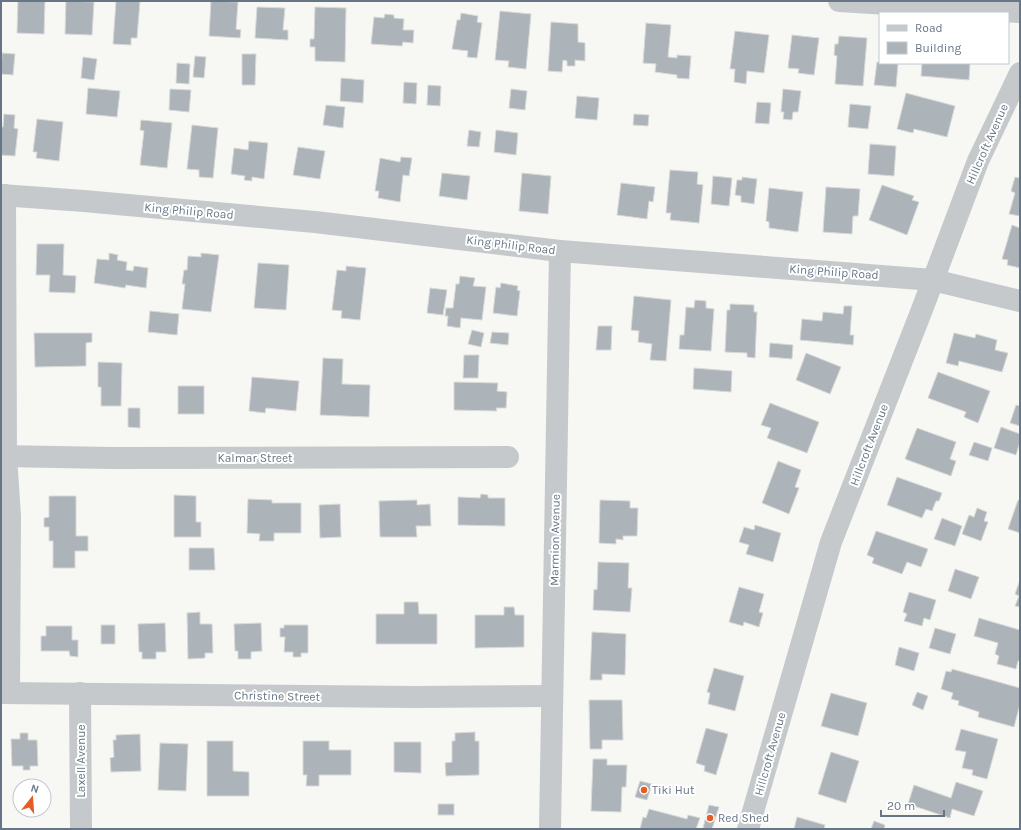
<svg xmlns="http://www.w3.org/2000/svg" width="1021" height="830" font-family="Karla,sans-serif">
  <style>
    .building { fill: #acb3b9; stroke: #d9d9d7 }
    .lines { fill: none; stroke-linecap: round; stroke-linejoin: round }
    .minor { stroke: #c5c9cc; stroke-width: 22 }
    .poi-dot { fill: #e75b25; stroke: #fff; stroke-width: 1.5 }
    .labels { text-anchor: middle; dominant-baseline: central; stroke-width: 4; stroke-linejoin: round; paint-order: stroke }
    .street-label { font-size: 12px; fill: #667686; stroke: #fff }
    .poi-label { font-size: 12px; fill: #667686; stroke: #fff; text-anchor: start }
  </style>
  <rect width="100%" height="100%" fill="#f7f7f4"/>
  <g class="building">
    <polygon points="18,1 45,1 44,34 17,33"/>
    <polygon points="66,1 94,2 92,35 65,34"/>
    <polygon points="116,1 140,1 137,38 131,38 131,45 113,44"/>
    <polygon points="211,1 238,2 236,29 241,30 240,38 209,36"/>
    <polygon points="257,7 285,8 283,30 288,30 288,40 255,38"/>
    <polygon points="315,7 346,8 345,62 315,61 315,47 310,47 310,39 314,39"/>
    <polygon points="500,11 531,14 526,69 508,67 509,61 495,60"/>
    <polygon points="461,13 478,16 477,22 482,23 477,58 467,57 468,51 452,49 457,20 460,20"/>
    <polygon points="385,14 394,15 394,18 404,19 403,30 414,30 413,43 403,42 402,46 371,44 374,17 384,18"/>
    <polygon points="551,22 578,24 578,42 585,43 585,61 575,60 575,66 567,66 567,61 563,60 562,72 548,71"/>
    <polygon points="646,23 671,25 668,57 677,58 677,55 691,56 689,79 677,78 677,75 655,72 656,64 643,63"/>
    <polygon points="735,31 769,35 764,73 747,71 746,84 734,82 735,69 730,69"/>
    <polygon points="792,35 819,38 814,75 798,73 799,69 788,68"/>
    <polygon points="839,36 867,38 863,86 835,84 837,56 834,55 835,44 838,44"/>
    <polygon points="2,53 15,54 13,75 1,74"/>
    <polygon points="242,54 256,54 255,85 242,85"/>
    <polygon points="195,56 206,57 204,78 193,77"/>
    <polygon points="83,57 97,59 94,80 81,78"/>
    <polygon points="877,62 898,64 896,87 874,85"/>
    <polygon points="177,63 190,64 189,84 176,83"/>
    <polygon points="922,63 970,63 969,80 921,76"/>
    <polygon points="341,78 364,80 363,103 340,101"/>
    <polygon points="404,82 417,83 416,104 403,103"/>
    <polygon points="428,85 441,86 440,106 427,105"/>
    <polygon points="88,88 120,91 117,117 86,114"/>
    <polygon points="170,89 191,90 189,112 169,110"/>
    <polygon points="511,89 527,91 525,110 509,108"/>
    <polygon points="783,89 801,91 798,112 793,112 792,120 783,119 784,112 781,112"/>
    <polygon points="906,93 955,106 947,137 914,129 913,133 897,129"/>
    <polygon points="577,96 599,98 597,120 575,118"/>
    <polygon points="757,102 771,103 769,124 755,123"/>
    <polygon points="850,104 871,106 868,129 848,127"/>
    <polygon points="326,105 345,107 343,128 323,125"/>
    <polygon points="4,114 15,115 14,128 18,129 15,156 1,155 1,127 3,127"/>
    <polygon points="634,114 649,115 648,126 633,125"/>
    <polygon points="37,119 63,122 59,161 36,158 37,152 33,152"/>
    <polygon points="141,120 172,123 167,168 140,165 144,131 140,130"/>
    <polygon points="192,125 218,128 213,178 199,177 199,170 187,169"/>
    <polygon points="469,130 481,132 479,147 467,146"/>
    <polygon points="496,130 518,133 516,155 494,152"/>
    <polygon points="249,141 268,143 264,179 252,177 252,181 244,180 245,176 231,174 234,148 248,150"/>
    <polygon points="870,144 896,146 894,176 868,174"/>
    <polygon points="298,147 325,151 320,179 293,175"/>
    <polygon points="401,157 412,158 409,176 403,175 400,202 378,198 379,191 375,191 380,158 400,162"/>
    <polygon points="670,170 698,172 697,184 703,185 699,223 670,220 671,213 666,213"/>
    <polygon points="442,173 470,176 467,200 439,196"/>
    <polygon points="522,173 551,176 548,214 519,211"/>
    <polygon points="1020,174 1020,216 1009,214 1015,193 1011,191 1015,177 1019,178"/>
    <polygon points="713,176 732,178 729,206 711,204"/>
    <polygon points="742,177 757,179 754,204 741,202 741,196 735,195 737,180 742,180"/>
    <polygon points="621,183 655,187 653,202 649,201 647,219 617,215"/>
    <polygon points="882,185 914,196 912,200 919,202 907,235 869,220"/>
    <polygon points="826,187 860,189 858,216 853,216 852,234 823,232"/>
    <polygon points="769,188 803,192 798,232 769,228 769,222 766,221"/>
    <polygon points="1012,225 1020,228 1020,268 1007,265 1008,260 1002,259"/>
    <polygon points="37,244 64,244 63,275 76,276 75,293 49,292 50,275 36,275"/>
    <polygon points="109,253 118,255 117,260 127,262 126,270 133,271 134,266 148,268 146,288 126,285 125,288 94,283 97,259 109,260"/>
    <polygon points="201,253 219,255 211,312 182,309 185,284 182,284 184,270 187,270 188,256 201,257"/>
    <polygon points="258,263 289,265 286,310 254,308"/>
    <polygon points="346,266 366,268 360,320 341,318 342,311 332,310 337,270 346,271"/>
    <polygon points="460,276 475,278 473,286 486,287 482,320 461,318 460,328 447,326 448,316 445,316 446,308 453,308 456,284 459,284"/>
    <polygon points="501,283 518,286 517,290 520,291 517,316 493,313 496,287 500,288"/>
    <polygon points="430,288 447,290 443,315 427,313"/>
    <polygon points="634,296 671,300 666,361 650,360 652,344 638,342 639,331 631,330"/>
    <polygon points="695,300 706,301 706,308 714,309 711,351 679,349 680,335 684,335 686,307 694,308"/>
    <polygon points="730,304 754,305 754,312 757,312 755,358 747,357 747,353 725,352 727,310 730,310"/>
    <polygon points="844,306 852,306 850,335 854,335 853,345 800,340 802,319 822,321 823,312 843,314"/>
    <polygon points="150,311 179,314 177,335 148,332"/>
    <polygon points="598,326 612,326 611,350 596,350"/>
    <polygon points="472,330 484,333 481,347 468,344"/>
    <polygon points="492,332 509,333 508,345 490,343"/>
    <polygon points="34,333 92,333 92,342 86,343 86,366 35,367"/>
    <polygon points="954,333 975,338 976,334 997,340 995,350 1008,353 1002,372 959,361 958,366 946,363"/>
    <polygon points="770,343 793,345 792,359 769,357"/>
    <polygon points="806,353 841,367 830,394 796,380"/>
    <polygon points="464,355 479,355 478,378 463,378"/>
    <polygon points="323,358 343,359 342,384 370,385 369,417 320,415"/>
    <polygon points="98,362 122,363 121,406 101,406 101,387 98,387"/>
    <polygon points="694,368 732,371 731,392 693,389"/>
    <polygon points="938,372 990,391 978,423 964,417 966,412 928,398"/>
    <polygon points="252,377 299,381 296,411 266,408 265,413 249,411"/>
    <polygon points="454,382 498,383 497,391 507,392 506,408 496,408 497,411 454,410"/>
    <rect x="178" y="386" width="26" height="28"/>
    <polygon points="770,403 819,422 807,453 767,438 771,428 761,425"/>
    <polygon points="1016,405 1020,406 1020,426 1010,423"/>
    <polygon points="128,408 140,408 140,428 128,427"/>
    <polygon points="1001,427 1020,434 1020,442 1016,455 994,448"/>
    <polygon points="917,428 956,442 950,459 956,461 951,476 905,459"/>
    <polygon points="974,442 992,448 988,461 969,455"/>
    <polygon points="778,461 801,470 795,487 799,488 789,514 762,503"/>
    <polygon points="897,477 942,493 939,501 936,501 932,511 926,509 922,518 887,505"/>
    <polygon points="481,494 488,495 488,498 505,498 505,526 458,525 458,497 480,498"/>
    <polygon points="174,495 196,496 196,522 201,522 201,537 174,537"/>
    <polygon points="49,496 76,496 76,536 88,536 88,551 75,551 75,568 53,568 53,541 49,541 49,527 44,527 44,518 49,517"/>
    <polygon points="248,499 272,500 272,503 301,503 301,533 274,533 274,541 259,541 260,534 247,533"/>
    <polygon points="417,500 417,505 430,504 431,526 416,526 417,537 380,537 379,501"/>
    <polygon points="600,500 630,501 630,508 638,508 637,536 623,536 623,540 616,539 616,544 599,543"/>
    <polygon points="1018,500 1020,501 1020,533 1008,529"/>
    <polygon points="340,504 341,537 320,538 319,505"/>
    <polygon points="977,508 987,512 984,521 988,522 981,541 962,534 969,515 974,517"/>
    <polygon points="942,518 962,526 955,546 934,539"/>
    <polygon points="755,525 781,533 773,562 746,554 749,545 739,542 744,527 754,530"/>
    <polygon points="876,531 928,549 921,567 907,562 902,574 872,563 874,558 867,555"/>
    <polygon points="189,548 214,548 215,570 189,570"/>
    <polygon points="598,562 629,563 628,588 632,588 630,612 593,610 594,589 597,590"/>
    <polygon points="955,569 979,577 971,599 948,591"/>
    <polygon points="1020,580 1020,607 1015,606 1019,596 1015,594"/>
    <polygon points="739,587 764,594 759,612 763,613 759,627 744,622 743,626 729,622"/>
    <polygon points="909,592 936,600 930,620 924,618 922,626 904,621 907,614 903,612"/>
    <polygon points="404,602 418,602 419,614 437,614 437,644 376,644 376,614 404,614"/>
    <polygon points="504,607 514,607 515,615 524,615 524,647 475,648 475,615 504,615"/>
    <polygon points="200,612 200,624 212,624 213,653 205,653 205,658 188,659 187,613"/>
    <polygon points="979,618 1020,630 1020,661 1018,661 1016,669 997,664 999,656 995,654 998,643 974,636"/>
    <polygon points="165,623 166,652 156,652 156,659 142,659 142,652 139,652 138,624"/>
    <polygon points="261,623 262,651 251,652 251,659 238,659 238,651 235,651 234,624"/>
    <rect x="101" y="625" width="14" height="19"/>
    <polygon points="284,625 308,625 308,653 301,653 301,657 293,657 293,652 284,652 285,637 280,637 280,628 284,628"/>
    <polygon points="46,626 72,626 72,640 78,640 78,657 70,656 69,651 41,651 41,636 46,636"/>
    <polygon points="935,628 956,634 950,654 929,648"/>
    <polygon points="592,632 626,634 625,675 602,674 602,680 590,680"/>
    <polygon points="899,647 919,653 914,671 895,665"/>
    <polygon points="714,668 744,676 735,711 708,704 710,693 707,692"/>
    <polygon points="952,669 1020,688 1020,704 1014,727 978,717 979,712 958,705 959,701 951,699 953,693 941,689 946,671 951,672"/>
    <polygon points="917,692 928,696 923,710 912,705"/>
    <polygon points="831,693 867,703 858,736 821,726"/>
    <polygon points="589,700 622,700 623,740 602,740 602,749 590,749"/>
    <polygon points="706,728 728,734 716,775 704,771 705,766 696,763"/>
    <polygon points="961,729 998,739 987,779 972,775 973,770 962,768 966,752 955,750"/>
    <polygon points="475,732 475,741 479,741 479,775 446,776 445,763 452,762 452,741 455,741 455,733"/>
    <polygon points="20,733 28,733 28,740 37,740 38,766 30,766 30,770 23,770 23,766 12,766 11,739 20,739"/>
    <polygon points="140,734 141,771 111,772 110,758 114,757 113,740 116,740 116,735"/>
    <polygon points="207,741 233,741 233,771 249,772 249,796 207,796"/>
    <polygon points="303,741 329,741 329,750 351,750 351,775 319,775 319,786 306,786 307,775 303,775"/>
    <polygon points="394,742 421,742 421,773 394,772"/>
    <polygon points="160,743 188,744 186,791 158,790"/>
    <polygon points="831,752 859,761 846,803 818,794"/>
    <polygon points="593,759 607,759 607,765 627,765 626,787 622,787 621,812 591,811"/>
    <polygon points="640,781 652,784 647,800 635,797"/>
    <polygon points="956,782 983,791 974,816 952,809 950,818 908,804 914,785 951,798"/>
    <rect x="438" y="804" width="16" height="11"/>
    <polygon points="709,805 719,807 712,829 703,828"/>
    <polygon points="649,809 687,819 688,815 700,818 696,829 640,829 643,817 646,818"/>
    <polygon points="797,817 825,825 824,829 794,829"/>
    <polygon points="874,821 885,825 884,829 871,829"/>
  </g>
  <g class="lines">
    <g class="minor">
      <polyline points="839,1 1020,12"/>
      <polyline points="1,195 84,201 315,222 560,251 933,280 1020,301"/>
      <polyline points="5,195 6,456 10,516 9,693"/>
      <polyline points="1,456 111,458 508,457"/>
      <polyline points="1,693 415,697 552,696"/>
      <polyline points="80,693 81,829"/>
      <polyline points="550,829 560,251"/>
      <polyline points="748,829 831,542 923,307 978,161 1020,73"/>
    </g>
  </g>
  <g class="poi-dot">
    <circle cx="644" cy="790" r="4"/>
    <circle cx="710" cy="818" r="4"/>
  </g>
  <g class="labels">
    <g class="street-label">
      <text transform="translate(987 144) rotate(-66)">Hillcroft Avenue</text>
      <text transform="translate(189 211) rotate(5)">King Philip Road</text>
      <text transform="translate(511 245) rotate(7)">King Philip Road</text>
      <text transform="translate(834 272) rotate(4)">King Philip Road</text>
      <text transform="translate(869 445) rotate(-69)">Hillcroft Avenue</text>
      <text x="255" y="458">Kalmar Street</text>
      <text transform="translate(555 540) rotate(-89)">Marmion Avenue</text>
      <text transform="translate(277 696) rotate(1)">Christine Street</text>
      <text transform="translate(770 754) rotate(-74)">Hillcroft Avenue</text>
      <text transform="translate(81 761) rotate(-90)">Laxell Avenue</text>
    </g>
    <g class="poi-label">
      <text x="652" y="790">Tiki Hut</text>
      <text x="718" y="818">Red Shed</text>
    </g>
  </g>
  <rect width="1021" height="830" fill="none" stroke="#667686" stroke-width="4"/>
  <rect x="879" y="12" width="130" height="52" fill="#ffffff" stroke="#c2c8cf"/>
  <rect x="887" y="25" width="20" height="6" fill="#c5c9cc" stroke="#c2c8cf"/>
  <text x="915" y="32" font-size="12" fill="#667686">Road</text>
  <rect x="887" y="42" width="20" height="12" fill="#acb3b9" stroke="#c2c8cf"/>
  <text x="915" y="52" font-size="12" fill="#667686">Building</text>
  <g transform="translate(32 798) rotate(17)"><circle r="19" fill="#ffffff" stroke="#c2c8cf"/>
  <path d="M0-3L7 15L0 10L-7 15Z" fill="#e75b25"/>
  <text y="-6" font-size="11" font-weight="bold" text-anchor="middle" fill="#667686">N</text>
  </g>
  <path d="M881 810v6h63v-6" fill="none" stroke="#667686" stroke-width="2"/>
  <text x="887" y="810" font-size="12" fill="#667686" stroke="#ffffff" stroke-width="3" paint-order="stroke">20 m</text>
</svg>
